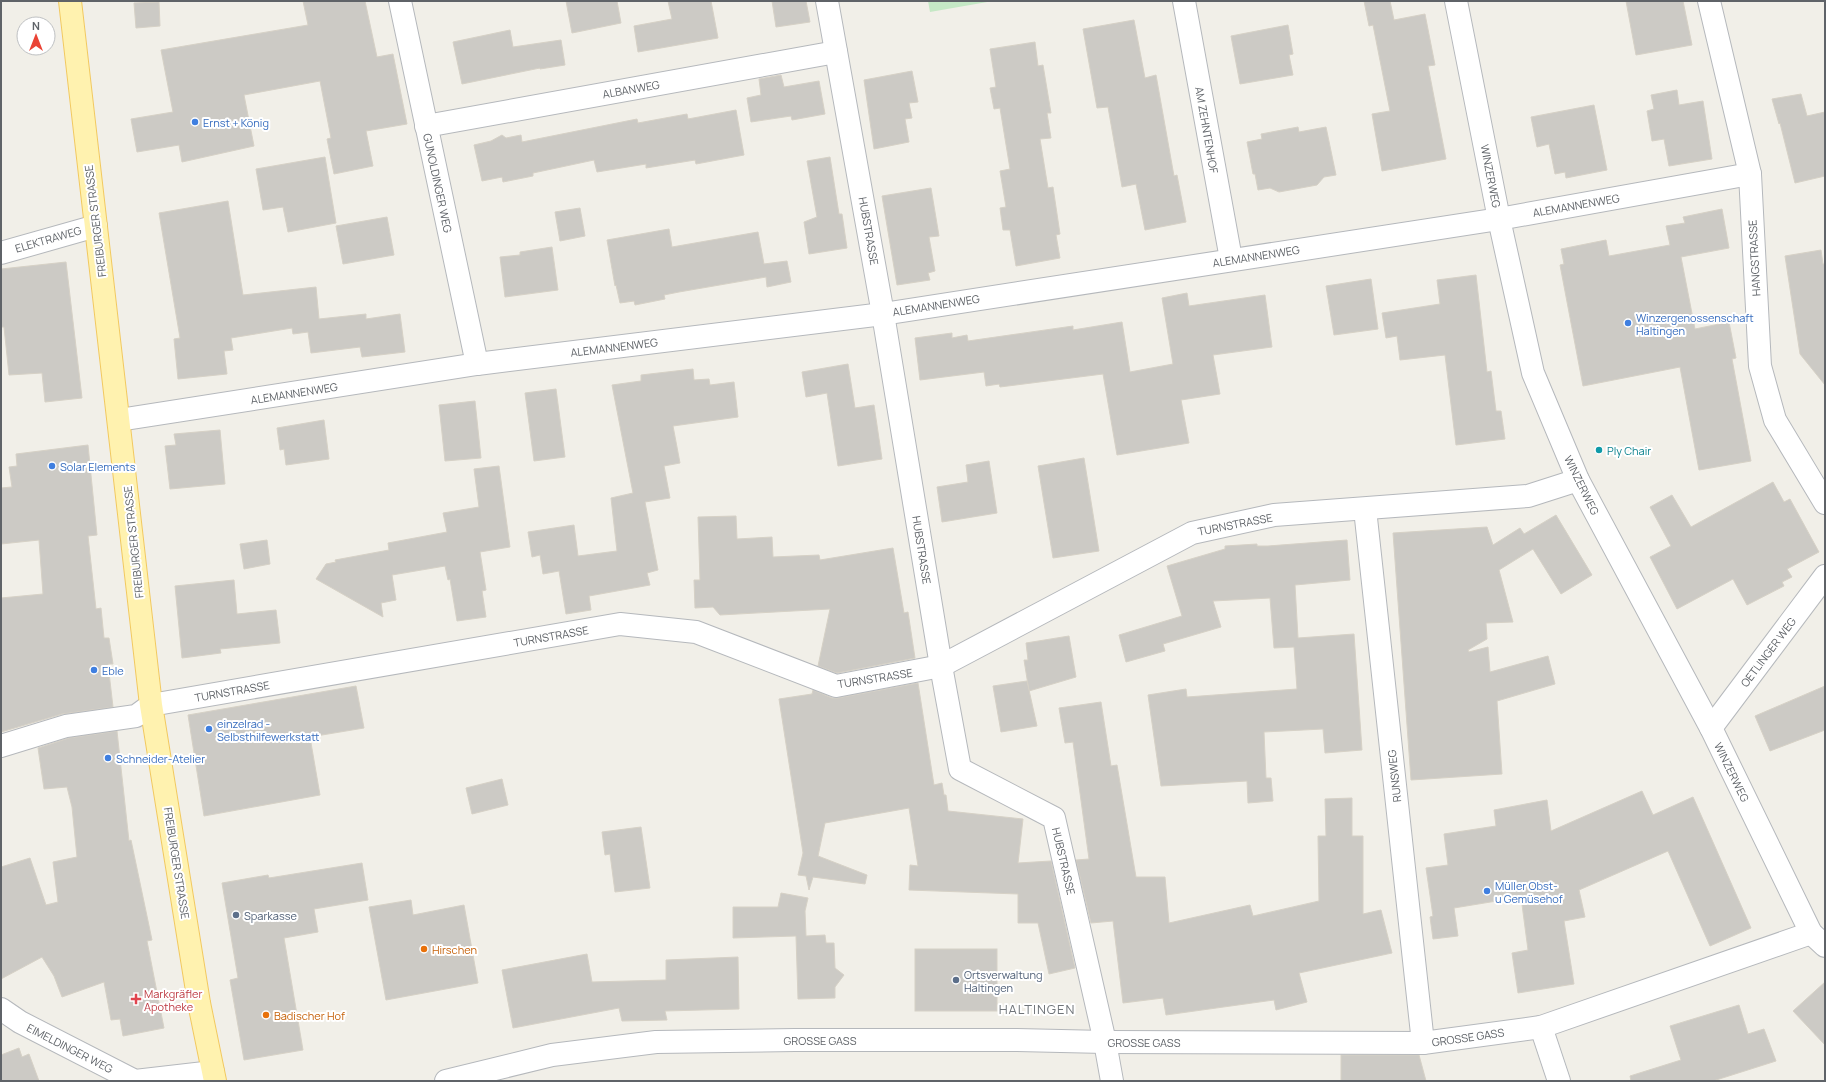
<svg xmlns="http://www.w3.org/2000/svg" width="1826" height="1082" font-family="Manrope,sans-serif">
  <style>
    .green { fill: #c5e8c5 }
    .building { fill: #cccac5; stroke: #d6d1c6 }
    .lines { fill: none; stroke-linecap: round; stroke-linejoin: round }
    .street-casing { stroke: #b5b8bc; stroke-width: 24 }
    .primary-casing { stroke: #f2c960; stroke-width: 24 }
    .street { stroke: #fff; stroke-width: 22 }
    .primary { stroke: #fff2af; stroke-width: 22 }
    .shop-dot { fill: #3f7fe0; stroke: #fff; stroke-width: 1.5 }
    .culture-dot { fill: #0f9aa8; stroke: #fff; stroke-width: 1.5 }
    .service-dot { fill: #5c6f8a; stroke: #fff; stroke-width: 1.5 }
    .food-dot { fill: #e8710a; stroke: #fff; stroke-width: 1.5 }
    .health-dot { fill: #e0444e; stroke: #fff; stroke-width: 1.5 }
    .labels { text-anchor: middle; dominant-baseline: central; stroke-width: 4; stroke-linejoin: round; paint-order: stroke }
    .street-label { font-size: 11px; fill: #5f6368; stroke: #fff }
    .shop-label { font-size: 11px; fill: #366cbe; stroke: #fff; text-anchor: start }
    .culture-label { font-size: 11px; fill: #0d838f; stroke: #fff; text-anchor: start }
    .service-label { font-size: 11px; fill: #4e5e75; stroke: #fff; text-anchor: start }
    .food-label { font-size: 11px; fill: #c56008; stroke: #fff; text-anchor: start }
    .health-label { font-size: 11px; fill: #be3a42; stroke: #fff; text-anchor: start }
    .quarter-label { font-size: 13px; letter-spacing: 1px; fill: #70757a; stroke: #fff }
  </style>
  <rect width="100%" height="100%" fill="#f1efe8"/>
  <polygon class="green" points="928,1 993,1 930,12"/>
  <g class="building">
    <polygon points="303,1 365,1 377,57 393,54 407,124 366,131 373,166 334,174 327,139 331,138 320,81 244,95 254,146 182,162 179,145 137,152 131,119 173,112 161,50 308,25"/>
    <polygon points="566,1 617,1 621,23 572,33"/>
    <polygon points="668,1 711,1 718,38 638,52 634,26 672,19"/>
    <polygon points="772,1 806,1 810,22 776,27"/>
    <polygon points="1364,1 1390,1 1394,20 1425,14 1435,65 1428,66 1446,159 1382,171 1372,114 1390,111 1373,25 1369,26"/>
    <polygon points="1626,1 1683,1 1692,45 1636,55"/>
    <polygon points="159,2 160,26 136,28 134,3"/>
    <polygon points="1134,20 1145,78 1156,75 1174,176 1177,175 1186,222 1145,230 1136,184 1122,187 1108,107 1097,108 1083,29"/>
    <polygon points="1288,25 1293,54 1289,55 1293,75 1240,84 1231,36"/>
    <polygon points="510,30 513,47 561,40 565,65 540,69 540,68 462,84 453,42"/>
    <polygon points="1035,42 1038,66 1043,65 1051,113 1047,113 1051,138 1040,139 1048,188 1053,187 1060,234 1056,235 1060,258 1016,266 1010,230 1003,230 1000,208 1006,207 1000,171 1010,169 1000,108 994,109 990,88 996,87 990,49"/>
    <polygon points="912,71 918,102 909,103 912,118 905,119 909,142 874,149 864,80"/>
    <polygon points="781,75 784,87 819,81 825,114 792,120 791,116 751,122 747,98 761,95 759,79"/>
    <polygon points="1677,90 1679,105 1703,101 1712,159 1669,166 1664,139 1652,141 1647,111 1654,109 1651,95"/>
    <polygon points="1801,94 1807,116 1825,112 1825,176 1795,183 1780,123 1779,124 1772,99"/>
    <polygon points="1594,105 1607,170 1566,178 1565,172 1555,174 1549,144 1537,147 1531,117"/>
    <polygon points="736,110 744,155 696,164 695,160 646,168 646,164 597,172 594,160 533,173 533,176 503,182 502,177 482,181 474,145 491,141 502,135 506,138 521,135 522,142 637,119 638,123 687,114 688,119"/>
    <polygon points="1298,127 1299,132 1326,127 1336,175 1324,177 1317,185 1279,192 1270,188 1258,190 1255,174 1253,174 1247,142 1262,139 1261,134"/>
    <polygon points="325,157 336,223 288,232 283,207 263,210 256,169"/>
    <polygon points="830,157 839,214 842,214 847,248 809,254 804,222 817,217 807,161"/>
    <polygon points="931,188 939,236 929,237 935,271 928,273 930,280 897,285 882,196"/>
    <polygon points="228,201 243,295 316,287 319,319 366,314 366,319 400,314 405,352 362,357 360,347 311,353 308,332 293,334 292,328 231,338 233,350 224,351 227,374 178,379 174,339 180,338 159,213"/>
    <polygon points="580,208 585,236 560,241 555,212"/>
    <polygon points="1722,209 1729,248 1681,257 1695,329 1729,322 1736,358 1732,359 1751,461 1699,470 1680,367 1583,386 1560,265 1564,264 1561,249 1606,240 1609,256 1670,245 1666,226 1685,223 1683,217"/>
    <polygon points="387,217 394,255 343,264 336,226"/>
    <polygon points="669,229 672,247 758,232 764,264 787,261 791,282 767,287 766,277 679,292 664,295 665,299 635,305 634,301 620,303 616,285 615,286 607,240"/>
    <polygon points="552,247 558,290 505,297 500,257 520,255 520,252"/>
    <polygon points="1821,250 1823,264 1825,264 1825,385 1800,354 1785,256"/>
    <polygon points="66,262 82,398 45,402 42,373 9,375 4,327 1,327 1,269"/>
    <polygon points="1476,275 1487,372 1491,371 1496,411 1501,411 1505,439 1456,445 1445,355 1400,360 1397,336 1386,338 1382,313 1440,304 1437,280"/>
    <polygon points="1371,279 1378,329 1334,335 1326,286"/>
    <polygon points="1187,293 1189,306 1265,295 1272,347 1213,355 1220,394 1181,400 1189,443 1117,455 1103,374 1000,387 999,384 986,386 984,372 920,380 915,338 952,333 952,338 967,335 968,341 1073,326 1073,330 1122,322 1130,372 1173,364 1162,298"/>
    <polygon points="848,364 855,408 874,405 882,459 838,466 827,393 806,397 802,372"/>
    <polygon points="693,369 694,380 709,379 710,385 734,382 738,417 673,426 680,463 664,466 670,498 645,502 658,570 647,573 650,585 589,596 591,610 566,614 559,571 543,574 540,555 532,557 528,532 574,525 578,556 617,551 611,498 633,493 612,385 641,381 641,375"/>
    <polygon points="556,389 565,457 534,461 525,393"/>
    <polygon points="475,401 481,458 445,461 439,405"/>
    <polygon points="324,420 329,459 286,465 284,449 280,450 277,428"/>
    <polygon points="220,430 225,484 170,489 165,446 176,445 174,434"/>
    <polygon points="88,445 97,535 88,536 96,609 101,608 104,638 109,638 113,664 108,664 113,707 62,714 1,732 1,598 43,594 39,540 1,544 1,488 12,487 9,467 17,466 16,454"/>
    <polygon points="1084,458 1099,551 1053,558 1038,466"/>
    <polygon points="989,461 997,513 942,522 937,487 968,482 966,465"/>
    <polygon points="499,466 510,547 480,552 486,590 482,591 486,617 457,621 450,579 448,580 445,566 392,575 396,600 381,603 383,617 316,579 326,564 336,562 335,560 389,550 388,543 447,532 443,513 479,507 474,469"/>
    <polygon points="1773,482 1784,502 1790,499 1819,552 1787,569 1792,577 1782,582 1784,586 1747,605 1733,579 1677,609 1650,557 1671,546 1650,507 1672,495 1691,527"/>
    <polygon points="1556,515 1592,575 1561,594 1533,549 1499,570 1513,622 1486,623 1487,639 1468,650 1469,652 1488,647 1490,672 1548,656 1555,684 1497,701 1502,774 1411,780 1393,533 1487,527 1493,545 1520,528 1524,534"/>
    <polygon points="736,516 737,539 772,537 773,557 819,555 820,560 893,548 904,613 908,612 915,658 837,673 818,666 830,609 720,615 713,607 695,608 694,580 700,580 698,517"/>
    <polygon points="267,540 270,564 244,569 240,544"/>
    <polygon points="1347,540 1350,580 1295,585 1298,638 1354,634 1362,750 1325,753 1323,729 1264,732 1266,778 1271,778 1273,801 1248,803 1247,781 1161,786 1148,695 1186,689 1187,697 1297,689 1294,647 1274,648 1270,598 1213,601 1221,627 1163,644 1165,651 1126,662 1119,635 1182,616 1167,566 1225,549 1225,546 1257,544 1257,546 1268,546"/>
    <polygon points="234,580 237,614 276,610 280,643 220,649 221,653 182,658 175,586"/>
    <polygon points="1069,636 1076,677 1029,691 1024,660 1028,660 1026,643"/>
    <polygon points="1027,681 1037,726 1001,732 993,686"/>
    <polygon points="918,683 934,785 942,783 944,795 946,795 948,811 1023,819 1018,863 1051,861 1075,968 1049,974 1038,923 1018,923 1018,894 909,890 910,865 918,866 909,808 825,823 818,856 867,875 865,884 813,877 809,890 806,876 798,875 803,853 779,699 812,694 813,690 832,698 838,698"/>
    <polygon points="356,686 364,728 310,737 320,795 204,816 188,715"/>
    <polygon points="1825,686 1825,730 1770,751 1755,716"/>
    <polygon points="1101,702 1111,766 1117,765 1136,877 1165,877 1169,923 1250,905 1253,916 1319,901 1318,836 1326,836 1325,799 1352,798 1352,836 1363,836 1363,914 1381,910 1392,953 1299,973 1307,1002 1276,1010 1274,1000 1166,1015 1163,998 1123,1003 1113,921 1091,923 1076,860 1089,859 1073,742 1065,743 1059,708"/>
    <polygon points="117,731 129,841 131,840 152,940 147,941 164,1028 123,1036 120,1019 111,1020 104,982 62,997 54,976 42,957 1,979 1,867 30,858 46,905 58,902 53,862 77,857 72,807 67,787 44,789 38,748 69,738"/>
    <polygon points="502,779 508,805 472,814 466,788"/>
    <polygon points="1642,791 1653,815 1693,797 1751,928 1710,946 1668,851 1579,890 1585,917 1564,921 1574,984 1518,993 1512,953 1528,950 1521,897 1454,908 1458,936 1433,939 1430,917 1433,916 1426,868 1448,865 1444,834 1496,826 1494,810 1547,800 1551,831"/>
    <polygon points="641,827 650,888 615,892 610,854 605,855 602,832"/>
    <polygon points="362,863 368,900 314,909 318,932 284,938 303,1050 244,1060 230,980 238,978 222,883 268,875 269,878"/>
    <polygon points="781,893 808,898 805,911 806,936 825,935 826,943 834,943 835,968 844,975 835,987 835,998 798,999 796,936 733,938 733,907 778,907"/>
    <polygon points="411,900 413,915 464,905 478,983 386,1000 369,907"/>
    <rect x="915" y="949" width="82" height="62"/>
    <polygon points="587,954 592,982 666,980 666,960 738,957 739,1009 665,1011 667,1020 622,1021 619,1008 513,1028 502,970"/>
    <polygon points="1825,982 1825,1045 1793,1011"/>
    <polygon points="1739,1005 1748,1034 1764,1029 1776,1061 1713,1081 1631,1081 1630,1076 1681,1060 1670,1026"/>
    <polygon points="19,1048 22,1057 29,1054 39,1081 1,1081 1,1055"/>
    <polygon points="1341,1055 1419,1055 1426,1081 1341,1081"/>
  </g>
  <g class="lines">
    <g class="street-casing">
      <g id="street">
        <polyline points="400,1 477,364"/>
        <polyline points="827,1 883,314 941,666 960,769 1054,818 1105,1042 1112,1081"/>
        <polyline points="1184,1 1231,259"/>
        <polyline points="1456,1 1499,219 1533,373 1578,480 1711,728 1811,933 1825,946"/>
        <polyline points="1709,1 1750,174 1760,366 1775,420 1825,503"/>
        <polyline points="426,126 836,52"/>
        <polyline points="1,253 96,226"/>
        <polyline points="119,420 477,364 883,314 1499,219 1750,174"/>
        <polyline points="1365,509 1423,1043"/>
        <polyline points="1711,728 1825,576"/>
        <polyline points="1,746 66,726 136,716 151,705 620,624 696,632 836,686 941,666 1192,533 1274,515 1528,496 1578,480"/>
        <polyline points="1,1009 20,1022 135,1081 213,1072"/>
        <polyline points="1541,1027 1559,1081"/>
        <polyline points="446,1081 552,1055 656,1042 795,1040 1017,1040 1105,1042 1423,1043 1541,1027 1811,933"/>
      </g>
    </g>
    <g class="primary-casing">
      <polyline id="primary" points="70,1 151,705 199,1003 215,1081"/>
    </g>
    <use href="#street" class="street"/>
    <use href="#primary" class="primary"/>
  </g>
  <g class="shop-dot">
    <circle cx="195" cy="122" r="4"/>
    <circle cx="1628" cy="323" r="4"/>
    <circle cx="52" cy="466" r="4"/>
    <circle cx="94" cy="670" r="4"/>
    <circle cx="209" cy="729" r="4"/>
    <circle cx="108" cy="758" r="4"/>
    <circle cx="1487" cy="891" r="4"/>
  </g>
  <circle class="culture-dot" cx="1599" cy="450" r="4"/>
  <g class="service-dot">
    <circle cx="236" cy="915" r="4"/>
    <circle cx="956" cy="980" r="4"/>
  </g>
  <g class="food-dot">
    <circle cx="424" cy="949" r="4"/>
    <circle cx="266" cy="1015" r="4"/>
  </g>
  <path class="health-dot" d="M134 993h4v4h4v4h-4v4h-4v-4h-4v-4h4z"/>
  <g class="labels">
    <g class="street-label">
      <text transform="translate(631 89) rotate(-10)">ALBANWEG</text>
      <text transform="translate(1207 130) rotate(80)">AM ZEHNTENHOF</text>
      <text transform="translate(1491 176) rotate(79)">WINZERWEG</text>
      <text transform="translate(438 183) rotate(78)">GUNOLDINGER WEG</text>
      <text transform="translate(1576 205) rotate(-10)">ALEMANNENWEG</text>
      <text transform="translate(95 221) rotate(-97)">FREIBURGER STRASSE</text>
      <text transform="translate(869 231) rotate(80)">HUBSTRASSE</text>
      <text transform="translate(48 239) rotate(-16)">ELEKTRAWEG</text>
      <text transform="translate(1256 256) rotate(-9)">ALEMANNENWEG</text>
      <text transform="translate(1754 258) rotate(-93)">HANGSTRASSE</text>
      <text transform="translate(936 305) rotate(-9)">ALEMANNENWEG</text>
      <text transform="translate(614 347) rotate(-7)">ALEMANNENWEG</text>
      <text transform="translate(294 393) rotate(-9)">ALEMANNENWEG</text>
      <text transform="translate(1582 485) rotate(64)">WINZERWEG</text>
      <text transform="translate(1235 524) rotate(-11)">TURNSTRASSE</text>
      <text transform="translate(133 542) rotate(-96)">FREIBURGER STRASSE</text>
      <text transform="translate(922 550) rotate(81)">HUBSTRASSE</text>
      <text transform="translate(551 636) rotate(-10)">TURNSTRASSE</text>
      <text transform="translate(1768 652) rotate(-53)">OETLINGER WEG</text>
      <text transform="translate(875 678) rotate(-9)">TURNSTRASSE</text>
      <text transform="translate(232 691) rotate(-10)">TURNSTRASSE</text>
      <text transform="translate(1732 772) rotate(64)">WINZERWEG</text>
      <text transform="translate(1394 776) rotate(-96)">RUNSWEG</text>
      <text transform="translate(1064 861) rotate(77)">HUBSTRASSE</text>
      <text transform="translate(177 863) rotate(81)">FREIBURGER STRASSE</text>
      <text transform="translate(1468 1037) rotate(-8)">GROSSE GASS</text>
      <text x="820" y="1040">GROSSE GASS</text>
      <text x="1144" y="1042">GROSSE GASS</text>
      <text transform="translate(70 1048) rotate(27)">EIMELDINGER WEG</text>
    </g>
    <g class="shop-label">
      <text x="203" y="122">Ernst + König</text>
      <text x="1636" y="317">Winzergenossenschaft<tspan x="1636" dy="13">Haltingen</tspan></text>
      <text x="60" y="466">Solar Elements</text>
      <text x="102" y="670">Eble</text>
      <text x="217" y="723">einzelrad -<tspan x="217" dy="13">Selbsthilfewerkstatt</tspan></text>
      <text x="116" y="758">Schneider-Atelier</text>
      <text x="1495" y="885">Müller Obst-<tspan x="1495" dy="13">u Gemüsehof</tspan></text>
    </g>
    <g class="culture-label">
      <text x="1607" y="450">Ply Chair</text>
    </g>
    <g class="service-label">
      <text x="244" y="915">Sparkasse</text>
      <text x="964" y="974">Ortsverwaltung<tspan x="964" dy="13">Haltingen</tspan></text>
    </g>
    <g class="food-label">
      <text x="432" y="949">Hirschen</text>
      <text x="274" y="1015">Badischer Hof</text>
    </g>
    <g class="health-label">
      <text x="144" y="993">Markgräfler<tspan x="144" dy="13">Apotheke</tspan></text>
    </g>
    <g class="quarter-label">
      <text x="1037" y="1009">HALTINGEN</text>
    </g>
  </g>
  <rect width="1826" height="1082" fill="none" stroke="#5f6368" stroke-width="4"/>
  <g transform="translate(36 36)"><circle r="19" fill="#ffffff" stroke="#bfc1c3"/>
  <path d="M0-3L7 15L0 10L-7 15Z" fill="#ea4335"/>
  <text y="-6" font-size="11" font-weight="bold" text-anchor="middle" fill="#5f6368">N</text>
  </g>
</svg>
